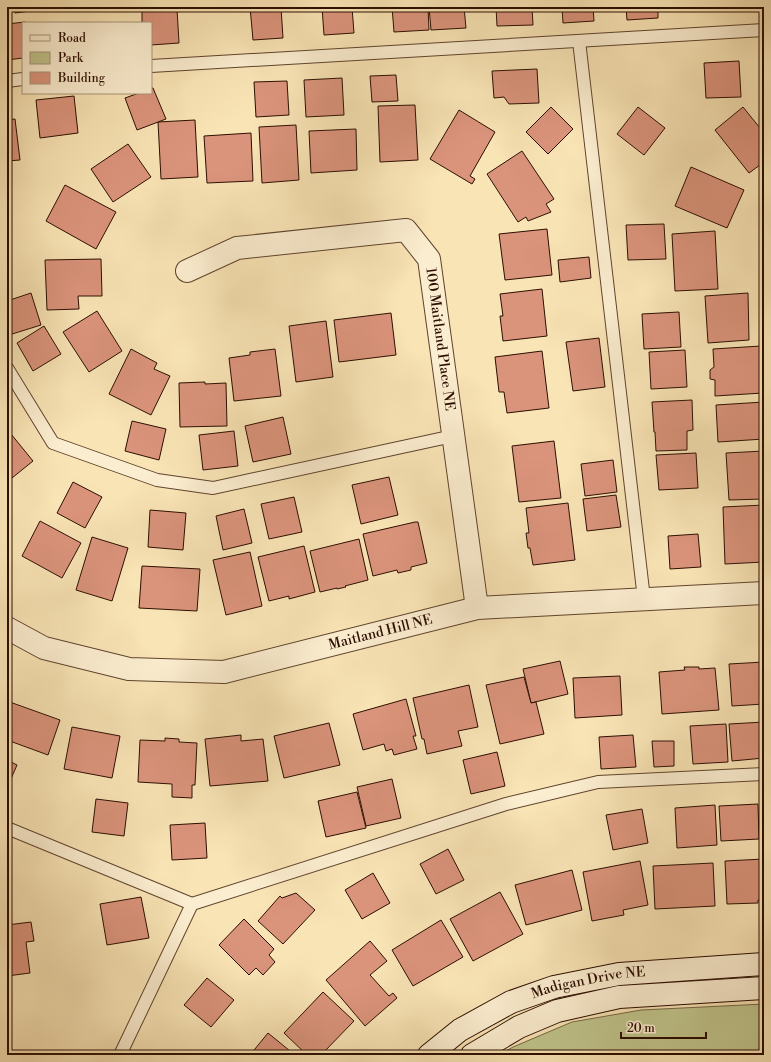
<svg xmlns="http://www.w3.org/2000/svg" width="771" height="1062" font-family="'Libre Bodoni',serif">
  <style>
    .green { fill: #c0c48c; stroke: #766946 }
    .building { fill: #db947c; stroke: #2c0e00 }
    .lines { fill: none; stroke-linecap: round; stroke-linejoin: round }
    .lane-casing { stroke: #5f442d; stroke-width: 14 }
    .street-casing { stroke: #5f442d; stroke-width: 24 }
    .secondary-casing { stroke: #2c0e00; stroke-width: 24 }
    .lane { stroke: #fbedcf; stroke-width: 12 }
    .street { stroke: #fbedcf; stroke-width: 22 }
    .secondary { stroke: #fbedcf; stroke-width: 22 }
    .labels { text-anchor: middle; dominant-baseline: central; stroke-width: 4; stroke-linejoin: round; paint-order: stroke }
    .street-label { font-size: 14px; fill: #2c0e00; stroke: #fbedcf }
  </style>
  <rect width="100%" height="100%" fill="#f9e4b5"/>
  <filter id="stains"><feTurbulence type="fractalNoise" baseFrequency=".005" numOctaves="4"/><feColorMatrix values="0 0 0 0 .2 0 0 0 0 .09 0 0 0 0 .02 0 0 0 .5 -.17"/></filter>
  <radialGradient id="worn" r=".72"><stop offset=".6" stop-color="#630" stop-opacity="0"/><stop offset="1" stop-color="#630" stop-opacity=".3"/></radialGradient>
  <polygon class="green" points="764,1004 764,1055 499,1055 513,1047 572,1022 641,1010"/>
  <g class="building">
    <polygon points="14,7 38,7 38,10 15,13"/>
    <polygon points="250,7 281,7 283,38 253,40"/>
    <polygon points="322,7 352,7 354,33 324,35"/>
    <polygon points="392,7 428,7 429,30 394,32"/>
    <polygon points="429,7 464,7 466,28 431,30"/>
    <polygon points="496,7 532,7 533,25 497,26"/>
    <polygon points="562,7 593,7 594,21 563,23"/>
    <polygon points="626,7 658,7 658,18 627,20"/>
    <polygon points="177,9 179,43 151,45 151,23 142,23 142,11"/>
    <polygon points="25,22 25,23 23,23 23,58 7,60 7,24"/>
    <polygon points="739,61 741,97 706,98 704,63"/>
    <polygon points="537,69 539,103 509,104 504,97 494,98 492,71"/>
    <polygon points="396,75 398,101 372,102 370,76"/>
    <polygon points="342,78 344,115 306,117 304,80"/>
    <polygon points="287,81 289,115 256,117 254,82"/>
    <polygon points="151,88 153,88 166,119 137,130 125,98 139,93 151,93"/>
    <polygon points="74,96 78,133 40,138 36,100"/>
    <polygon points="415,105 418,160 380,162 378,106"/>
    <polygon points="551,107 573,129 548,154 526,132"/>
    <polygon points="638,107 665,128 644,155 617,134"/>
    <polygon points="743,107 764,133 764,162 749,173 715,130"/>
    <polygon points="459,110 495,132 470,176 475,179 472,184 430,159"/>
    <polygon points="15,119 20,160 7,161 7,120"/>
    <polygon points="195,120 198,177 161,179 158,122"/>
    <polygon points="296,125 299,180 262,183 259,127"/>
    <polygon points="356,129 357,170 311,173 309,131"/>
    <polygon points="251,133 253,181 207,183 204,136"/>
    <polygon points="128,144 151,177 113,202 91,169"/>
    <polygon points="522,151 554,199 546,204 551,212 528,221 526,217 518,222 487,174"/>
    <polygon points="691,167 744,190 727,228 675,206"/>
    <polygon points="65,185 116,212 96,249 46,221"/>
    <polygon points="664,224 666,259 628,260 626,225"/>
    <polygon points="547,229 552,275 505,280 499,234"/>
    <polygon points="715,231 718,289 675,291 672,234"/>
    <polygon points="589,257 591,278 560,282 558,260"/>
    <polygon points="101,259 102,296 78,296 79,309 47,310 45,260"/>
    <polygon points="542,289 547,336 503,341 500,316 503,316 500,294"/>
    <polygon points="31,293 41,325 9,335 7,328 7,301"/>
    <polygon points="748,293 749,340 708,343 705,296"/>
    <polygon points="97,311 122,351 89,372 63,332"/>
    <polygon points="679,312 681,347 644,349 642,314"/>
    <polygon points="391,313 396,355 339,362 334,320"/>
    <polygon points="326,321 333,377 296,382 289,326"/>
    <polygon points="44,326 61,354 33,371 17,343"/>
    <polygon points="599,338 605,387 573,391 566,342"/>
    <polygon points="761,346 763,393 715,396 715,380 710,379 710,370 714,367 713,349"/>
    <polygon points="131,349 157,363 154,369 170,376 151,415 109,394"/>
    <polygon points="275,349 281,396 234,401 229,358 250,355 250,352"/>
    <polygon points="685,350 687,387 651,389 649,352"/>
    <polygon points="542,351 549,408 507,413 504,392 499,392 495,357"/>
    <polygon points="205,382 205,384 226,383 227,426 180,427 179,383"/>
    <polygon points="692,400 693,430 687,431 687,450 656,451 655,432 654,432 652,402"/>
    <polygon points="764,402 764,439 718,442 716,405"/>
    <polygon points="283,417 291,454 253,462 245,426"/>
    <polygon points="132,421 166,429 159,460 125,451"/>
    <polygon points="234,431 238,466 203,470 199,435"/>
    <polygon points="11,434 33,461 7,482 7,437"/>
    <polygon points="554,441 561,498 519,502 512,446"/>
    <polygon points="764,451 764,499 729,500 726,453"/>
    <polygon points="696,453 698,488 659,490 656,455"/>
    <polygon points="613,460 617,492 585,496 581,464"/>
    <polygon points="389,477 398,515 361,524 352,485"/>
    <polygon points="73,482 102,497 85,528 57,513"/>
    <polygon points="616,495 621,527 587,531 583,499"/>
    <polygon points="294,497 302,532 269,539 261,504"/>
    <polygon points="568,503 575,560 533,565 530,548 528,548 526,533 529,533 526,508"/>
    <polygon points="764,505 764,562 725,564 723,507"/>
    <polygon points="244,509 252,543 223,550 216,516"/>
    <polygon points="150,510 186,513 183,550 148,547"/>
    <polygon points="40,521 81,543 62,578 22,556"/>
    <polygon points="415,522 418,522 427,563 411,567 411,570 398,573 397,570 373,576 363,534"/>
    <polygon points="698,534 701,567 670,569 668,536"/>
    <polygon points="92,537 128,548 112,601 76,590"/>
    <polygon points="359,539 368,580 345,586 346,587 337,589 337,588 320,592 310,551"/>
    <polygon points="304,546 315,592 289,599 289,596 269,601 258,557"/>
    <polygon points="250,552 262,606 226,615 213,560"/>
    <polygon points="142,566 200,569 197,611 139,608"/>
    <polygon points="560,661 568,694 531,703 523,669"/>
    <polygon points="764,662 764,704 732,706 729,664"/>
    <polygon points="684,667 699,667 699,669 715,668 719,710 662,714 659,672 685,670"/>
    <polygon points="620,676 622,715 575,718 573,678"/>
    <polygon points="524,677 531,703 536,702 544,734 500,744 486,685"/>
    <polygon points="469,685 478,727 458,731 462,746 427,754 424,739 422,739 413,698"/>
    <polygon points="406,699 416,736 413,736 417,749 394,755 392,749 386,751 384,744 363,750 353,714"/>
    <polygon points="7,701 60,720 48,755 7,740"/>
    <polygon points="764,722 764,758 732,761 729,724"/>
    <polygon points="329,723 340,765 284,778 274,736"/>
    <polygon points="726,724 728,762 693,764 690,726"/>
    <polygon points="72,727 120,736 112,778 64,769"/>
    <polygon points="241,735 241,741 263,739 268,781 210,786 205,739"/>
    <polygon points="633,735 636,767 601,769 599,737"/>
    <polygon points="165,738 179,739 179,742 197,743 195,785 192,785 192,798 172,797 172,784 138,782 140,740 165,741"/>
    <polygon points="652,741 674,741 674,766 654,767"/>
    <polygon points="497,752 505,786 471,794 463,760"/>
    <polygon points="7,760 17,765 7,788"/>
    <polygon points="392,779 401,818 366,826 357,787"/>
    <polygon points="357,792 366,828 326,837 318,801"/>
    <polygon points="96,799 128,803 124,836 92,832"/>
    <polygon points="758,804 759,839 721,841 719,806"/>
    <polygon points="715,805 717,845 677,848 675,808"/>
    <polygon points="642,809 648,843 613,850 606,815"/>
    <polygon points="205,823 207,858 172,860 170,825"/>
    <polygon points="448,849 464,880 436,894 420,864"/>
    <polygon points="764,859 764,900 758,900 758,903 727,904 725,861"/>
    <polygon points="640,861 648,905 623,910 624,915 592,921 583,872"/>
    <polygon points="713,863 715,906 655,909 653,866"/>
    <polygon points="572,870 582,910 526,925 515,885"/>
    <polygon points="373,873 390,903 362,919 345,890"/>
    <polygon points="500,892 523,934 473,961 450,919"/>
    <polygon points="296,893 315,910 283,944 258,921 280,896 282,898"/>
    <polygon points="141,897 149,938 107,945 100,904"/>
    <polygon points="244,919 274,949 269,955 275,962 263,975 256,968 249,975 219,945"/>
    <polygon points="441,920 463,957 413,986 392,950"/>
    <polygon points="31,922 34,941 26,942 30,973 7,976 7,925"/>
    <polygon points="370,941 387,961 370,975 389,996 393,993 397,998 365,1026 326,980"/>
    <polygon points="207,978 234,1000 211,1027 184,1005"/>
    <polygon points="323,992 354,1021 321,1055 307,1055 284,1033"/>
    <polygon points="268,1033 295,1055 250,1055"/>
  </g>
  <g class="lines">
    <g class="lane-casing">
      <g id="lane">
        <polyline points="579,41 644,599"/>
        <polyline points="151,66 764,30"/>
        <polyline points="7,81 23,79"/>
        <polyline points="7,368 53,443 157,480 213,488 453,436"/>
        <polyline points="7,828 192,904"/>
        <polyline points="120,1055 192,904 506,804 598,782 764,774"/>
      </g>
    </g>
    <g class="street-casing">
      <g id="street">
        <path id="s1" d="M187,271L237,248L406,230L429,259L477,608"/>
        <path id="s2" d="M7,628L44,648L129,669L224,672L477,608L764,593"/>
      </g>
    </g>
    <g class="secondary-casing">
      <g id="secondary">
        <path id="s3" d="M429,1055L460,1030L511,1002L554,987L619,974L764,964"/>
        <polyline points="472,1055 519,1027 557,1011 619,997 764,988"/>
      </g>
    </g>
    <use href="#lane" class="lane"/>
    <use href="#street" class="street"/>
    <use href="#secondary" class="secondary"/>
  </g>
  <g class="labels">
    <g class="street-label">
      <text stroke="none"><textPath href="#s1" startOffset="343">100 Maitland Place NE</textPath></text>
      <text stroke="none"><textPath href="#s2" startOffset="386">Maitland Hill NE</textPath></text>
      <text stroke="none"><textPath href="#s3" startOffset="178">Madigan Drive NE</textPath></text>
    </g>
  </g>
  <rect width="771" height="1062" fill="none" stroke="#f9e4b5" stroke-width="24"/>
  <rect x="8" y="8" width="755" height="1046" fill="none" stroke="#2c0e00" stroke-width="2"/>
  <rect x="12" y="12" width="747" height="1038" fill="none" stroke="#2c0e00"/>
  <rect x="22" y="22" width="130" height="72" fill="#fbedcf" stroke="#a8947c"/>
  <rect x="30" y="35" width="20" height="6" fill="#fbedcf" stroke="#a8947c"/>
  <text x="58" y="42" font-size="12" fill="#2c0e00">Road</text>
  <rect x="30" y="52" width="20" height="12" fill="#c0c48c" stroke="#a8947c"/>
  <text x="58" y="62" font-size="12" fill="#2c0e00">Park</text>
  <rect x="30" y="72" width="20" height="12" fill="#db947c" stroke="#a8947c"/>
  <text x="58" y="82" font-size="12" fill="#2c0e00">Building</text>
  <path d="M621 1032v6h85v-6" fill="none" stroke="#2c0e00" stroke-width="2"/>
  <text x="627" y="1032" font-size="12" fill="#2c0e00" stroke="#fbedcf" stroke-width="3" paint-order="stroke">20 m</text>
  <rect width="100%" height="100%" filter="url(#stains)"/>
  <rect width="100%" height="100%" fill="url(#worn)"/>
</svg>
